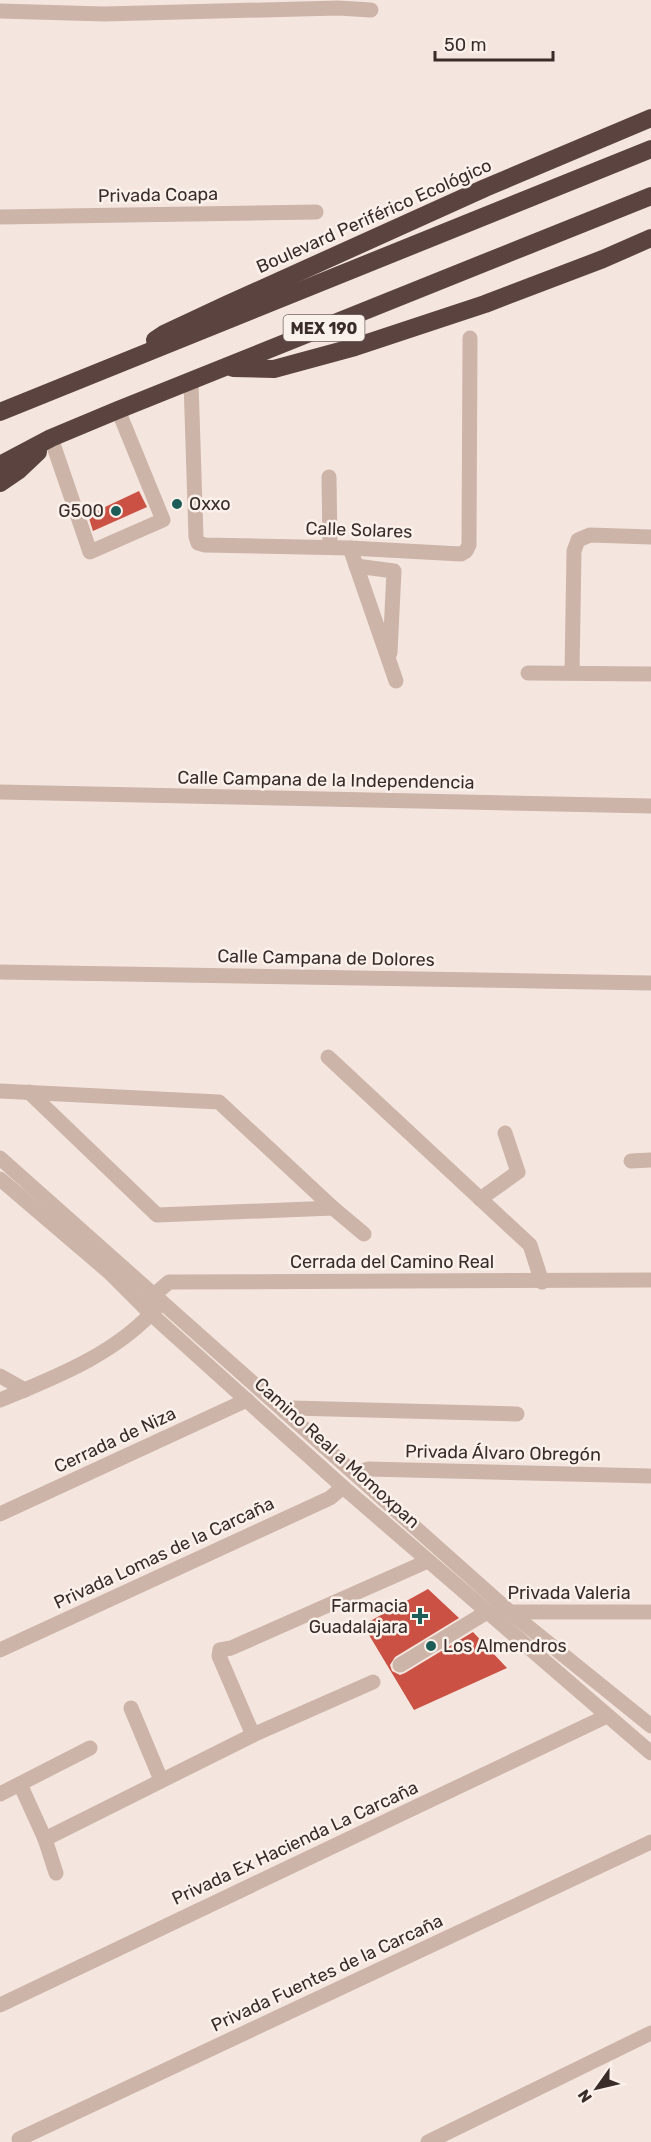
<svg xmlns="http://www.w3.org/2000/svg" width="651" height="2142" font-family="Rubik,sans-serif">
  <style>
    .building { fill: #cb5145 }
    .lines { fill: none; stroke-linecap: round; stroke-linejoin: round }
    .minor { stroke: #cdb4a9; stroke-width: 15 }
    .highway { stroke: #5b4440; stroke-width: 18 }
    .poi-dot { fill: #1d5d58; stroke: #fbf1eb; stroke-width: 2 }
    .labels { text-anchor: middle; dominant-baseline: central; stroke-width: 5; stroke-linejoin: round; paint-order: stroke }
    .shield { fill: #fbf1eb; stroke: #736763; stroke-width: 1.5 }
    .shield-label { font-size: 16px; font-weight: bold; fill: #392c29 }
    .street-label { font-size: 18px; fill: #392c29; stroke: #fbf1eb }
    .poi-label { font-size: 18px; fill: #392c29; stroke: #fbf1eb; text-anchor: start }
  </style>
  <rect width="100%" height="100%" fill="#f4e6de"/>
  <g class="building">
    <polygon points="139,491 147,507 93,531 88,515"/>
    <polygon points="428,1589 459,1618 395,1657 390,1665 392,1671 400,1675 405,1673 473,1632 507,1668 414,1710 363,1625"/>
  </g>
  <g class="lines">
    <g class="minor">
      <polyline points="0,11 104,14 338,8 371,10"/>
      <polyline points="0,217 316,212"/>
      <polyline points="191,382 196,537 198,543 205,545 350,548 461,554 466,551 469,545 470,338"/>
      <polyline points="51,438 90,552 163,520 118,410"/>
      <polyline points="329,477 330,547"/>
      <polyline points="350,548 396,681"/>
      <polyline points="356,566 394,571 390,653"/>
      <polyline points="528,673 651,674"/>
      <polyline points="572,673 574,551 578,540 590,535 651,537"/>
      <polyline points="0,792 651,806"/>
      <polyline points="0,972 651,983"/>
      <polyline points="328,1057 530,1245 542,1282"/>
      <polyline points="0,1091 219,1102 333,1208 364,1234"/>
      <polyline points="29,1092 157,1215 333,1208"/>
      <polyline points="0,1158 510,1612 651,1726"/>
      <polyline points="631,1161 651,1160"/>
      <polyline points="0,1179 109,1272 151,1314 343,1487 651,1753"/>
      <polyline points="480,1199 518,1172 505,1133"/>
      <polyline points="148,1300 169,1282 651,1280"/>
      <polyline points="0,1376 25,1390"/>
      <path d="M0,1400C56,1377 118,1353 158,1306"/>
      <polyline points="285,1412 292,1408 517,1414"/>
      <polyline points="355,1474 368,1469 651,1476"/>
      <polyline points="0,1514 247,1400"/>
      <polyline points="0,1650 330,1498 343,1487"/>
      <polyline points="400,1665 487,1612 651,1612"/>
      <polyline points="131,1708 161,1780"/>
      <polyline points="253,1735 219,1656 220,1650 231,1648 428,1561"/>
      <polyline points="20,1784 45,1839 56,1873"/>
      <polyline points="0,1794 90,1748"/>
      <polyline points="45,1839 253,1735 373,1682"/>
      <polyline points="0,2005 607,1716"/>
      <polyline points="19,2139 651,1842"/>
      <polyline points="428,2142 651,2033"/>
    </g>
    <g class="highway">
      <polyline points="155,340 164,334 226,305 485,188 651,118"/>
      <polyline points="233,368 274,369 355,347 485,304 603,259 651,238"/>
      <polyline points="0,412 651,149"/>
      <polyline points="0,465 51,438 118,410 651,196"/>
      <polyline points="0,483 19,470 38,452"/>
    </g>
  </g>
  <g class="poi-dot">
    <circle cx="177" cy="504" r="6"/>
    <circle cx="116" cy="511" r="6"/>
    <path d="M417 1607h6v6h6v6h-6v6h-6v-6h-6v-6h6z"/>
    <circle cx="431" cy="1646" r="6"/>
  </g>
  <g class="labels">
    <rect class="shield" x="283.5" y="315" width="81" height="26" rx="4.5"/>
    <g class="shield-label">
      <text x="324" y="328">MEX 190</text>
    </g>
    <g class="street-label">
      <text transform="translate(158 195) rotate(-1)">Privada Coapa</text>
      <text transform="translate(374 216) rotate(-24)">Boulevard Periférico Ecológico</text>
      <text transform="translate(359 530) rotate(2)">Calle Solares</text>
      <text transform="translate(326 780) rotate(1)">Calle Campana de la Independencia</text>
      <text transform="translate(326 958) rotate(1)">Calle Campana de Dolores</text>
      <text x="392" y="1262">Cerrada del Camino Real</text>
      <text transform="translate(115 1440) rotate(-25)">Cerrada de Niza</text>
      <text transform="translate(337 1453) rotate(42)">Camino Real a Momoxpan</text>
      <text transform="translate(503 1453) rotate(1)">Privada Álvaro Obregón</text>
      <text transform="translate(164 1553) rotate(-25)">Privada Lomas de la Carcaña</text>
      <text x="569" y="1593">Privada Valeria</text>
      <text transform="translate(295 1843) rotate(-25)">Privada Ex Hacienda La Carcaña</text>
      <text transform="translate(327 1973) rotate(-25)">Privada Fuentes de la Carcaña</text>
    </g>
    <g class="poi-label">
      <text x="189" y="504">Oxxo</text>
      <text x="104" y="511" text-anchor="end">G500</text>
      <text x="408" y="1606" text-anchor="end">Farmacia<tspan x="408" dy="21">Guadalajara</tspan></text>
      <text x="443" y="1646">Los Almendros</text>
    </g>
  </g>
  <g transform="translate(597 2088) rotate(236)" stroke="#fbf1eb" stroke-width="4.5" paint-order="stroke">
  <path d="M0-4.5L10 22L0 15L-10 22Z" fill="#392c29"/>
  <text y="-9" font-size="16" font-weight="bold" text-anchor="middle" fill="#392c29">N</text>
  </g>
  <path d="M435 51v9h118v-9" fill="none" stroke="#392c29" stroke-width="3"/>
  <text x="444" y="51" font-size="18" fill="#392c29" stroke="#fbf1eb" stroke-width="4.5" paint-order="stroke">50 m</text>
</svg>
